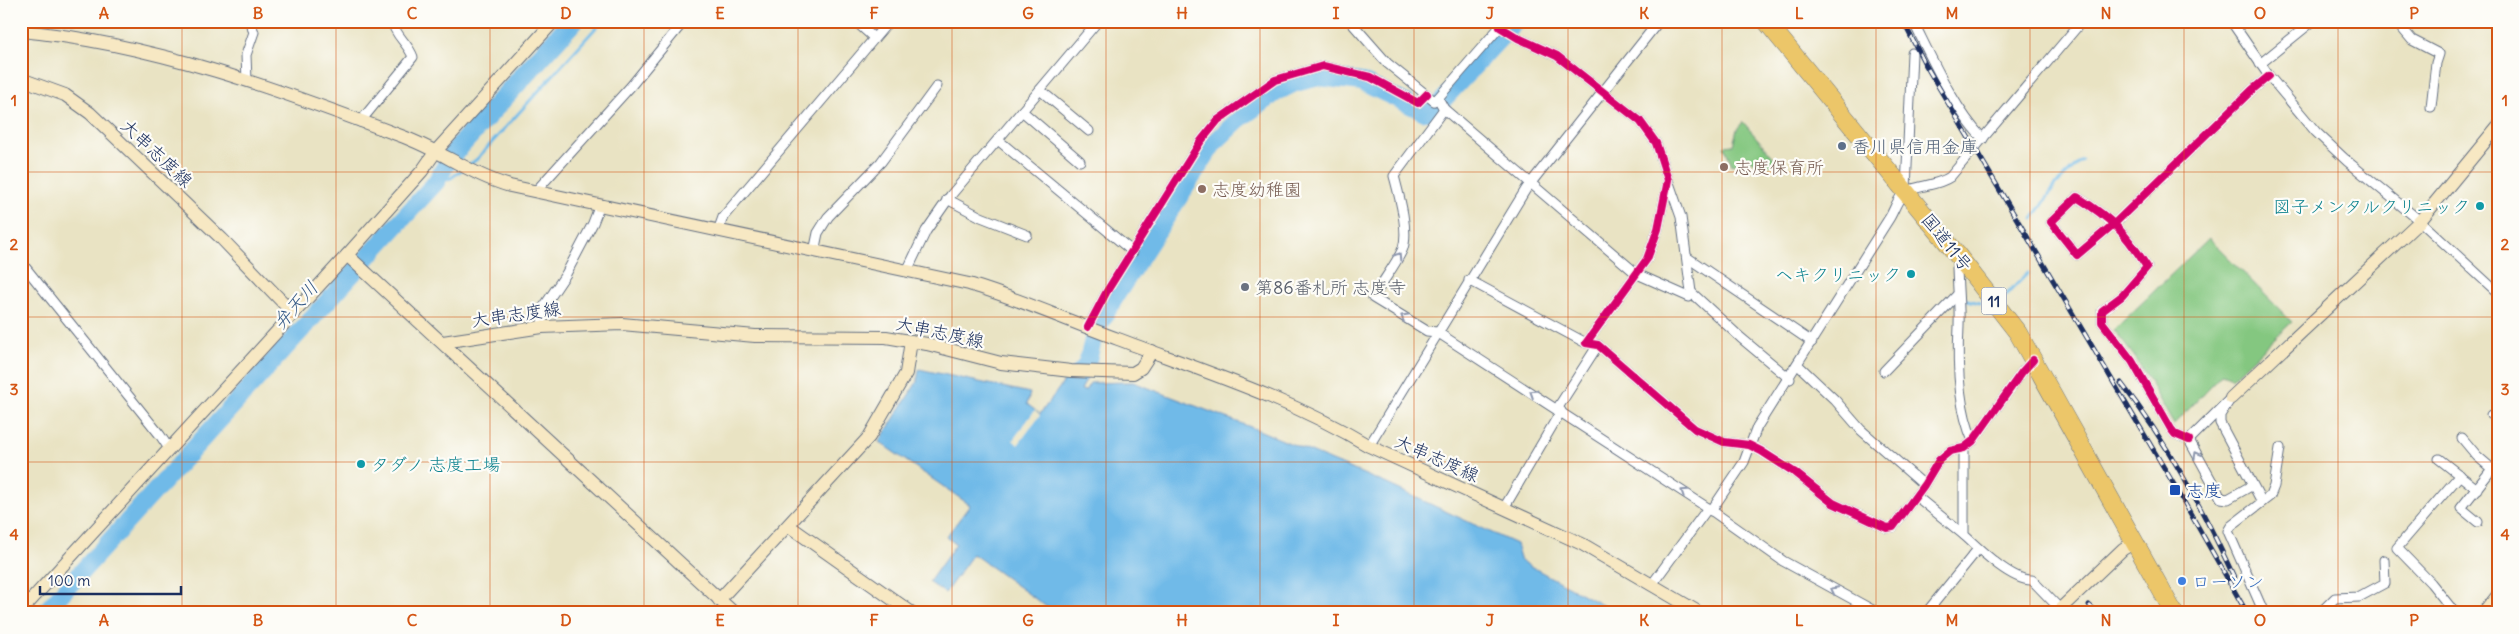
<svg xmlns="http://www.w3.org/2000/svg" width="2519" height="634" font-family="Delius,'Klee One',sans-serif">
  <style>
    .green { fill: #84c780; stroke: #507b6f }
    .water { fill: #6fbae8; stroke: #4574a3 }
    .pier { fill: #e9e3c3 }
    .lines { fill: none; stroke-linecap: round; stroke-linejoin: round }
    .stream { stroke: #6fbae8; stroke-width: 3 }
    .river { stroke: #6fbae8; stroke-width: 18 }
    .street-casing { stroke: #636e81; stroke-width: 11 }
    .secondary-casing { stroke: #636e81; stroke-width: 14 }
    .highway-casing { stroke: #636e81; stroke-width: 19 }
    .street { stroke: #fff; stroke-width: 9 }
    .secondary { stroke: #f7e8c3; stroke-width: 12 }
    .highway { stroke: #ecc669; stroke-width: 18 }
    .rail-casing { stroke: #1b2f5e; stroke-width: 5 }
    .rail { stroke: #fdfcf7; stroke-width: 3; stroke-dasharray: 9; stroke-linecap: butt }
    .cycleway-casing { stroke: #fdfcf7; stroke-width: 11 }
    .cycleway { stroke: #d6006c; stroke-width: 8 }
    .oneway { stroke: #8d97ae }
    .grid { fill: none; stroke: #d45514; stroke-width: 1; stroke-opacity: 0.55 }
    .service-dot { fill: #5c6f8a; stroke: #fdfcf7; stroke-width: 2 }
    .education-dot { fill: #8d6e63; stroke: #fdfcf7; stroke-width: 2 }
    .culture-dot { fill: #0f9aa8; stroke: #fdfcf7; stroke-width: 2 }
    .worship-dot { fill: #6b7280; stroke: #fdfcf7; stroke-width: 2 }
    .transit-dot { fill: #1a4fb4; stroke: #fdfcf7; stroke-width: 2 }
    .shop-dot { fill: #3f7fe0; stroke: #fdfcf7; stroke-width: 2 }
    .labels { text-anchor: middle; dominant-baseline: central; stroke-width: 4.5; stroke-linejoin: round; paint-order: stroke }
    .shield { fill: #fdfcf7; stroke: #5f6c8c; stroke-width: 1 }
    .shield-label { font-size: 16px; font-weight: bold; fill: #1b2f5e }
    .service-label { font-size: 18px; fill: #4e5e75; stroke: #fdfcf7; text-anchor: start }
    .street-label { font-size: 18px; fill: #1b2f5e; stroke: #fdfcf7 }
    .education-label { font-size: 18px; fill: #785e54; stroke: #fdfcf7; text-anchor: start }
    .culture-label { font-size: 18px; fill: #0d838f; stroke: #fdfcf7; text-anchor: end }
    .worship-label { font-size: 18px; fill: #5b616d; stroke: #fdfcf7; text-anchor: start }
    .transit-label { font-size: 18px; fill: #164399; stroke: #fdfcf7; text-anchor: start }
    .shop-label { font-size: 18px; fill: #366cbe; stroke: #fdfcf7; text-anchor: start }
    .water-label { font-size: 19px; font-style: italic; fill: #345987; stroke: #fdfcf7 }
    .neatline { fill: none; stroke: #d45514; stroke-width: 2 }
    .grid-label { font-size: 16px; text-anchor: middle; font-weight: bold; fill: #d45514 }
  </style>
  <rect width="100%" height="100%" fill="#fdfcf7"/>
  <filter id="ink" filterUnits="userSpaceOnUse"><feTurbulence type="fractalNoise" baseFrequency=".02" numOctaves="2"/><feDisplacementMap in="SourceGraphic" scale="10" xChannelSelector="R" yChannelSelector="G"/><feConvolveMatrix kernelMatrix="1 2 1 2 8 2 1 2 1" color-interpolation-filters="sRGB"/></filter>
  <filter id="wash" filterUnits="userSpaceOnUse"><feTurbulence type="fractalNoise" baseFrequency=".0096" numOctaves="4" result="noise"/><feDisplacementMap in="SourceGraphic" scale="20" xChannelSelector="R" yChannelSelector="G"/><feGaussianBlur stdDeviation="1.12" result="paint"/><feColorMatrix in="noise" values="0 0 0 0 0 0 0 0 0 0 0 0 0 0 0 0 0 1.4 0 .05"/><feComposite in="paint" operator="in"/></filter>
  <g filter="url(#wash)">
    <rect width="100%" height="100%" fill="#e9e3c3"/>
    <g class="green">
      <polygon points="1743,122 1775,159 1769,166 1761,168 1750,160 1732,165 1724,146 1733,145 1737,129"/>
      <polygon points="2209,238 2292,322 2232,378 2222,374 2174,425 2137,360 2114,330"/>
    </g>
    <polygon class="water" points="919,369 1030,393 1027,404 1040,414 1068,376 1087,378 1081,390 1085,391 1090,383 1133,382 1261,431 1387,484 1516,544 1521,561 1617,613 1055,613 973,554 945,593 929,582 956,544 946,537 970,505 879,442 917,382"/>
    <polygon class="pier" points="1035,410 1040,415 1018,445 1013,440"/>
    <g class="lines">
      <g class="stream">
        <polyline points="458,161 585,21"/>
        <polyline points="468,166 477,159 602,21"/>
        <polyline points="437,181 454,165"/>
        <polyline points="436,182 451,178 463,169"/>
        <polyline points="2033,219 2055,186 2082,160"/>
        <polyline points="2006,295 2028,273"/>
        <polyline points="1959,298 1980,303"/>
      </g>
      <g class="river">
        <polyline points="1076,377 1087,364 1095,332 1115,297 1214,143 1238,120 1277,92 1295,83 1319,77 1362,82 1425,112 1433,111 1516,21"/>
        <polyline points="44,613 436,182 455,149 571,21"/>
      </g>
    </g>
  </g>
  <g filter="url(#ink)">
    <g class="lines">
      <g class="street-casing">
        <g id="street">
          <polyline points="855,21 874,38"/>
          <polyline points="1350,21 1387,63 1434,101 1438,98 1444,109 1637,274 1689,297 1691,292 1741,338 1790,379"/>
          <path d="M1913,21C1932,59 1954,109 1983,139"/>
          <polyline points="2231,21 2269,76 2316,132 2347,161 2420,221 2498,293"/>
          <polyline points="2396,21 2412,40 2439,54 2436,63 2431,107"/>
          <polyline points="1500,27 1518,38 1557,56 1640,121 1656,143 1668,180 1658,229 1647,259 1586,343 1598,345 1695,429 1724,442 1749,445 1761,451 1794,472 1833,503 1887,528 1893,527 1924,485 1939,460 1950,451 1964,448 1973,441 2022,372 2033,360"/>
          <polyline points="2260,64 2313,21"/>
          <polyline points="247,81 246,55 254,32 249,21"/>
          <polyline points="1040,90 1089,131"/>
          <polyline points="1438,98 1505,21"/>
          <path d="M1444,109L1394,176C1399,195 1409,230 1403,248C1399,260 1380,285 1373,298L1427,331L1437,332L1708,508L1783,561L1878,613"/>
          <polyline points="1022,111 1080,161"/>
          <path d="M360,122L413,57C408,43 395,36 392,21"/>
          <polyline points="998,140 1133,252"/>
          <polyline points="1668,180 1681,217 1691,292"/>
          <polyline points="1906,189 1912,53"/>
          <polyline points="536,191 631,86 684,21"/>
          <polyline points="947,199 981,217 1027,235"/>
          <polyline points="718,231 723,217 889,21"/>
          <polyline points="814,252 818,233 828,217 881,162 937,86"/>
          <path d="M1959,257L1957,264C1957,285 1960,306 1959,326C1957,363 1958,407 1973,441"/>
          <polyline points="1688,258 1812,342"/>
          <polyline points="21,262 160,435 170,450"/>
          <polyline points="907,271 926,231 951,195 1098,21"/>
          <polyline points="1469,280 1586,343"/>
          <polyline points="542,327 543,308 566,274 593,223 600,205"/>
          <polyline points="1088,327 1107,291 1201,141 1218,120 1275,80 1323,66 1370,77 1418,103 1427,94"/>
          <polyline points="1798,365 1835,400 1861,430 1924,485"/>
          <polyline points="1884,371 1957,295"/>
          <polyline points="1557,409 1598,345"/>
          <polyline points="2491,415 2498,421"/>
          <polyline points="2462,438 2477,456 2498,474"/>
          <path d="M2189,440L2175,434L2171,429L2132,361L2102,322V311L2122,296L2147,267C2125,232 2112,219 2077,197L2051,222L2077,255L2115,223L2252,90L2269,76"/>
          <polyline points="1369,446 1526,189 1659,21"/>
          <path d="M1964,448V535C1979,549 2012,581 2032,580L2060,609"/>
          <polyline points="2439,459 2477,489"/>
          <polyline points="2251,486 2228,499 2221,498 2189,440 2231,398 2220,415 2220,423 2262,502"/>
          <polyline points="1916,496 1964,535"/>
          <polyline points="1504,508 1561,411"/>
          <path d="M1711,511L1744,462L1757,427L1890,217C1894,210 1897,201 1902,195C1911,185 1936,187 1950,177L2082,21"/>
          <polyline points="2478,522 2461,508 2492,469"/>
          <polyline points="1653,583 1708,508"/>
          <polyline points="1926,613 1978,549"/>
          <polyline points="2264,613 2228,531 2231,526 2270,496 2274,486 2280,448"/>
          <polyline points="2320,613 2335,598 2359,597 2385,583 2384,560"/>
          <polyline points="2455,613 2431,583 2397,548 2460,475"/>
        </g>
      </g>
      <g class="secondary-casing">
        <g id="secondary">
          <path d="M21,31C153,43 280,90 404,137C441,151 472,175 510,186L969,284C1020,299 1068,321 1118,339C1203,371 1291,399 1369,446L1582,544L1700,613"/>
          <polyline points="21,79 65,95 90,113 222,239 294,314"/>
          <polyline points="347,255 734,613"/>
          <polyline points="443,342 542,327 622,324 755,336 886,337 927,344 1001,363 1071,371 1133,373 1141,368 1152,351"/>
          <polyline points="2231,398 2420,221 2498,126"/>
          <polyline points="789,526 912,613"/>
          <polyline points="719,600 869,437 906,373 911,341"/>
          <polyline points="21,611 347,255 422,171 436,151 554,21"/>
          <polyline points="2056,613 2123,549 2135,542"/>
          <polyline points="2484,613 2498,595"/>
        </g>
      </g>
      <g class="highway-casing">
        <polyline id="highway" points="1766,21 1959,257 2018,333 2174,613"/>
      </g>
      <use href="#street" class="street"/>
      <use href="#secondary" class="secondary"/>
      <use href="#highway" class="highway"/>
      <g class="rail-casing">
        <g id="rail">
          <polyline points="1903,21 1925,64 2176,488 2247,613"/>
          <path d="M2121,383C2168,443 2202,508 2234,577"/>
          <polyline points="2089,605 2098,613"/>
        </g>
      </g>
      <use href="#rail" class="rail"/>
      <g class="cycleway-casing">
        <g id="cycleway">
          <polyline points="1500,27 1518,38 1557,56 1640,121 1656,143 1668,180 1658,229 1647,259 1586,343 1598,345 1695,429 1724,442 1749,445 1761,451 1794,472 1833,503 1887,528 1893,527 1924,485 1939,460 1950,451 1964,448 1973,441 2022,372 2033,360"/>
          <polyline points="1088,327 1107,291 1201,141 1218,120 1275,80 1323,66 1370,77 1418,103 1427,94"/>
          <path d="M2189,440L2175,434L2171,429L2132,361L2102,322V311L2122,296L2147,267C2125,232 2112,219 2077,197L2051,222L2077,255L2115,223L2252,90L2269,76"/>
        </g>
      </g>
      <use href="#cycleway" class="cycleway"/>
    </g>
    <defs><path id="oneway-chevron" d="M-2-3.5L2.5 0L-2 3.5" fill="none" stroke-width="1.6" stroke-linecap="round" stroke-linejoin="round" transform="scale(1.25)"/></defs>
    <g class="oneway">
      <use href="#oneway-chevron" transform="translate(1398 256) rotate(-57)"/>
      <use href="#oneway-chevron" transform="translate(1404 317) rotate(-149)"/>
      <use href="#oneway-chevron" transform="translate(1533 393) rotate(-148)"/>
      <use href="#oneway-chevron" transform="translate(2197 455) rotate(-119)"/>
      <use href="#oneway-chevron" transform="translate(1684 492) rotate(-147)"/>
      <use href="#oneway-chevron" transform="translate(1834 590) rotate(-153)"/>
    </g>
  </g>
  <path class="grid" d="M182,21V613M336,21V613M490,21V613M644,21V613M798,21V613M952,21V613M1106,21V613M1260,21V613M1414,21V613M1568,21V613M1722,21V613M1876,21V613M2030,21V613M2184,21V613M2338,21V613M21,172H2498M21,317H2498M21,462H2498"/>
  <circle class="service-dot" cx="1842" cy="146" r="5"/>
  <g class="education-dot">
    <circle cx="1724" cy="167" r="5"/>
    <circle cx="1202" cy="189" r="5"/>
  </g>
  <g class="culture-dot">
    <circle cx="2480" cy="206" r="5"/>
    <circle cx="1911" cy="274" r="5"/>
    <circle cx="361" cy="464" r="5"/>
  </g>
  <circle class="worship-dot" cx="1245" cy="287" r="5"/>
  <rect class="transit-dot" x="2169" y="484" width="12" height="12" rx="2.5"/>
  <circle class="shop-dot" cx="2182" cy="581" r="5"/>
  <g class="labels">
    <rect class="shield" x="1981.5" y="287.5" width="25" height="27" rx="4"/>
    <g class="shield-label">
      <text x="1994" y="301">11</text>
    </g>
    <g class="service-label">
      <text x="1852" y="146">香川県信用金庫</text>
    </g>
    <g class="street-label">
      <text transform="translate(157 153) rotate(43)">大串志度線</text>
      <text transform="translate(1947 242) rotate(51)">国道11号</text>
      <text transform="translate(516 314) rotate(-8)">大串志度線</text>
      <text transform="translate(940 332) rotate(12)">大串志度線</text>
      <text transform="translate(1437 458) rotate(24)">大串志度線</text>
    </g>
    <g class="education-label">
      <text x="1734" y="167">志度保育所</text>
      <text x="1212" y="189">志度幼稚園</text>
    </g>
    <g class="culture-label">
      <text x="2470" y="206">図子メンタルクリニック</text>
      <text x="1901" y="274">ヘキクリニック</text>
      <text x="371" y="464" text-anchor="start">タダノ 志度工場</text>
    </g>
    <g class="worship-label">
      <text x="1255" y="287">第86番札所 志度寺</text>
    </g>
    <g class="transit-label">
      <text x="2186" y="490">志度</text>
    </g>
    <g class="shop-label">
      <text x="2192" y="581">ローソン</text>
    </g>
    <g class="water-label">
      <text transform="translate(295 305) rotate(-48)">弁天川</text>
    </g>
  </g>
  <rect width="2519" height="634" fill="none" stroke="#fdfcf7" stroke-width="55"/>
  <path d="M40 586v8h141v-8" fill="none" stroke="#1b2f5e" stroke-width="2.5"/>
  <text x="48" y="586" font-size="15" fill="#1b2f5e" stroke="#fdfcf7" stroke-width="4" paint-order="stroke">100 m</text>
  <rect x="28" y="28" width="2464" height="578" class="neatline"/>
  <g class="grid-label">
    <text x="104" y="19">A</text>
    <text x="258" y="19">B</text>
    <text x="412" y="19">C</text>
    <text x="566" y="19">D</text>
    <text x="720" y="19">E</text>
    <text x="874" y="19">F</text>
    <text x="1028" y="19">G</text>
    <text x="1182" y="19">H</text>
    <text x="1336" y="19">I</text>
    <text x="1490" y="19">J</text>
    <text x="1644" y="19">K</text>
    <text x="1799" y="19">L</text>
    <text x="1952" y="19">M</text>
    <text x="2106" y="19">N</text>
    <text x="2260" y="19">O</text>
    <text x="2414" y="19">P</text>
    <text x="14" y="106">1</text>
    <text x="2505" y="106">1</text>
    <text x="14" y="250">2</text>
    <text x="2505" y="250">2</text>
    <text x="14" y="395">3</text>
    <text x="2505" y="395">3</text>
    <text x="14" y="540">4</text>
    <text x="2505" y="540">4</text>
    <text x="104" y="626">A</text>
    <text x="258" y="626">B</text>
    <text x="412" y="626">C</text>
    <text x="566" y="626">D</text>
    <text x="720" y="626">E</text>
    <text x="874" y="626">F</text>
    <text x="1028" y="626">G</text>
    <text x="1182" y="626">H</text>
    <text x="1336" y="626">I</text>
    <text x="1490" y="626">J</text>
    <text x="1644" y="626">K</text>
    <text x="1799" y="626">L</text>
    <text x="1952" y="626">M</text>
    <text x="2106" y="626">N</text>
    <text x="2260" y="626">O</text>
    <text x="2414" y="626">P</text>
  </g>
</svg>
